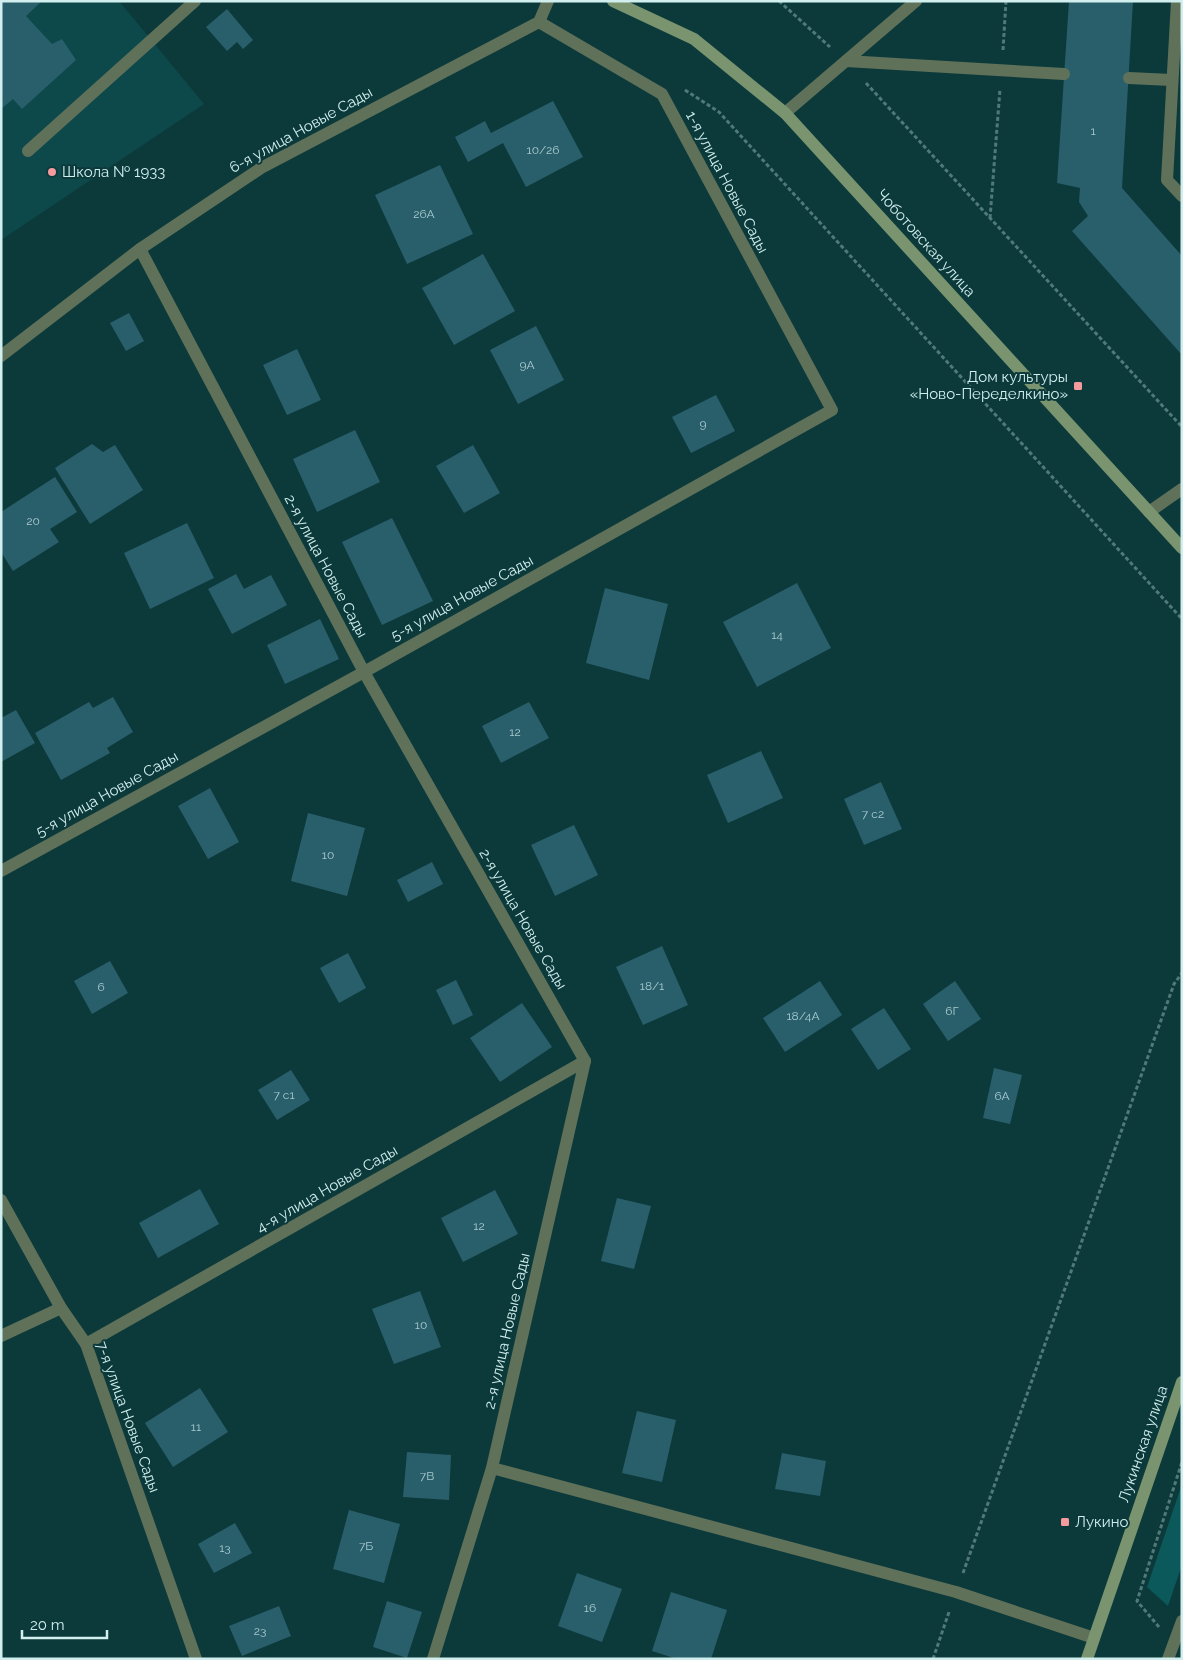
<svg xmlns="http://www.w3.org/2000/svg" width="1183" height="1660" font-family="Raleway,sans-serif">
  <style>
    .built { fill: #0d484a }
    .green { fill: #0b595a }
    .building { fill: #295e6b }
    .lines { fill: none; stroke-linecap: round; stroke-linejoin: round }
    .path { stroke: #51797a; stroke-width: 3; stroke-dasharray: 4 2.5; stroke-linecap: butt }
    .service { stroke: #60715a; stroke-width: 12 }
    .minor { stroke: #60715a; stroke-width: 12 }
    .secondary { stroke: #79946f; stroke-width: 12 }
    .poi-dot { fill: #f59b9e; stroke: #0c3a3b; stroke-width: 2 }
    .labels { text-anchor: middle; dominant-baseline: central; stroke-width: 4; stroke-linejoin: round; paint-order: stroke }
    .number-label { font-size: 12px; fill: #a8cbce }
    .street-label { font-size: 15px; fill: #d2efef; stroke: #0c3a3b }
    .poi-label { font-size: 15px; fill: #d2efef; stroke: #0c3a3b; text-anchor: start }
  </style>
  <rect width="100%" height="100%" fill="#0c3a3b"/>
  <polygon class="built" points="1,1 119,1 204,104 1,240"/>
  <polygon class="green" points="1182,1484 1182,1565 1168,1606 1147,1587"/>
  <g class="building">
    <polygon points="1,1 42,1 26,16 52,44 62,39 76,60 22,109 13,99 1,109"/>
    <polygon points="1069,1 1133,1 1122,188 1182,256 1182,355 1072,231 1088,216 1079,202 1080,188 1057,183"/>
    <polygon points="227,9 253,40 243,49 237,42 227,51 206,27"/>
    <polygon points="553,101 583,157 526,187 503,143 468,162 455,137 485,121 491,133"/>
    <polygon points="440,165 473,234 407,264 375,195"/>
    <polygon points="483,254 515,311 454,345 422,288"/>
    <polygon points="129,313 144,341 126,351 110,323"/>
    <polygon points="536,326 564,380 518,404 490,350"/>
    <polygon points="297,349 321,400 287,415 263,365"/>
    <polygon points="716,395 735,431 691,453 672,417"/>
    <polygon points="355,430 380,482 317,512 293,459"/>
    <polygon points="92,444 103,452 115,445 143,490 90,524 55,468"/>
    <polygon points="473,445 500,493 464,513 436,466"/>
    <polygon points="55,477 77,512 50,529 59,542 13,571 1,552 1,512"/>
    <polygon points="392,518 433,601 382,625 342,542"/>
    <polygon points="187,523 214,578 150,609 124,553"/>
    <polygon points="236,574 244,589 271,575 287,605 232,634 208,589"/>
    <polygon points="797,583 831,648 757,687 723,622"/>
    <polygon points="605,588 668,604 649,680 586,663"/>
    <polygon points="320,619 339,659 285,684 267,645"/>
    <polygon points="113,697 133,732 107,748 110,753 61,780 35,733 89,702 93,708"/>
    <polygon points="529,702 549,738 501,763 482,726"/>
    <polygon points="16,710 35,743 1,762 1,718"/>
    <polygon points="761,751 783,798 728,823 707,775"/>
    <polygon points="881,782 902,829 864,845 844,799"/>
    <polygon points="210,788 239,842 208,859 178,806"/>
    <polygon points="308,813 365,828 347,896 291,881"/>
    <polygon points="574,825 598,875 555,896 531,845"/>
    <polygon points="432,862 443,884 408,902 397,880"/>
    <polygon points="662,946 688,1005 643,1025 616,967"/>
    <polygon points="348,953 366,988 339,1003 320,968"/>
    <polygon points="110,961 128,993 92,1014 74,981"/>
    <polygon points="456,980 473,1015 453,1025 436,990"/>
    <polygon points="820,981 842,1015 785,1052 763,1018"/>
    <polygon points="955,981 981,1019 948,1041 923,1004"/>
    <polygon points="522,1003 552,1047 500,1082 470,1038"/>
    <polygon points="884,1008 911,1049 878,1070 851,1029"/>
    <polygon points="994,1068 1022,1075 1010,1124 983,1118"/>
    <polygon points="291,1070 310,1100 277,1120 258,1090"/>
    <polygon points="200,1189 219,1224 158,1258 139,1223"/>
    <polygon points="495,1190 518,1234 463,1262 441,1218"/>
    <polygon points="617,1198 651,1206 634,1269 601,1261"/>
    <polygon points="420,1291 441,1347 394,1364 372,1309"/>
    <polygon points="200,1388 228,1432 173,1467 145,1423"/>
    <polygon points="637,1411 676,1420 662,1482 622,1473"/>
    <polygon points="407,1452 451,1455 449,1500 403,1497"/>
    <polygon points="782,1453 826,1461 820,1496 775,1489"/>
    <polygon points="349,1510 400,1524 384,1583 333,1569"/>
    <polygon points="235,1523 252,1553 214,1573 198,1544"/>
    <polygon points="577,1573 622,1589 602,1642 558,1626"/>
    <polygon points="671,1592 727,1610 711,1659 677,1659 652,1651"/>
    <polygon points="387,1601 422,1612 407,1658 373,1647"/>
    <polygon points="279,1606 291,1636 242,1656 229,1626"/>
  </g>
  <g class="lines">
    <g class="path">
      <polyline points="779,1 830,47"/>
      <polyline points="1003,50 1006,1"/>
      <polyline points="866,83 1182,427"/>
      <polyline points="685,90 719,112 1182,619"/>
      <polyline points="990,218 1000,89"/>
      <polyline points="963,1573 1174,984 1182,973"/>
      <polyline points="1159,1627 1137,1601 1182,1462"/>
      <polyline points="933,1659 949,1612"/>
    </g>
    <g class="service">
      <polyline points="1177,1 1167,180 1182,196"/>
      <polyline points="846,61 1064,74"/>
      <polyline points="1129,78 1171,80"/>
      <polyline points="785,113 916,1"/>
      <polyline points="28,151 195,1"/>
      <polyline points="1149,512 1182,489"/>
      <polyline points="1168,1659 1182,1621"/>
    </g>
    <g class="minor">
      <polyline points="140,249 364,672 585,1061 492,1468 433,1659"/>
      <polyline points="1,356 140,249 261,168 539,22 548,1"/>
      <polyline points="1,871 364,672 832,410 662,94 539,22"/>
      <polyline points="1,1200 61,1308 86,1344 196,1659"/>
      <polyline points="1,1336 61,1308"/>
      <polyline points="86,1344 585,1061"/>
      <polyline points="492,1468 956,1592 1094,1638"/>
    </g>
    <g class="secondary">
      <polyline points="613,1 694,39 785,113 1182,548"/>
      <polyline points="1087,1659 1182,1382"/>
    </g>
  </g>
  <g class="poi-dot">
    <circle cx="52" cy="172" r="5"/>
    <rect x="1073" y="381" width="10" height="10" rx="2.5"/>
    <rect x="1060" y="1517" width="10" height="10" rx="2.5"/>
  </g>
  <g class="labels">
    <g class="number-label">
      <text x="1093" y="131">1</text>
      <text x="543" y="150">10/26</text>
      <text x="424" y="214">26А</text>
      <text x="527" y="365">9А</text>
      <text x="703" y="424">9</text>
      <text x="33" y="521">20</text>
      <text x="777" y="635">14</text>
      <text x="515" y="732">12</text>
      <text x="873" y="814">7 с2</text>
      <text x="328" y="855">10</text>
      <text x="652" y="986">18/1</text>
      <text x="101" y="987">6</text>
      <text x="952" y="1011">6Г</text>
      <text x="803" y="1016">18/4А</text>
      <text x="284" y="1095">7 с1</text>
      <text x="1002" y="1096">6А</text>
      <text x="479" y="1226">12</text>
      <text x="421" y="1325">10</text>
      <text x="196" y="1427">11</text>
      <text x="427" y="1476">7В</text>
      <text x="366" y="1546">7Б</text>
      <text x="225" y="1548">13</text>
      <text x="590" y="1608">16</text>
      <text x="260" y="1631">23</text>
    </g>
    <g class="street-label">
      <text transform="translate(301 130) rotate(-29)">6-я улица Новые Сады</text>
      <text transform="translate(727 182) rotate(62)">1-я улица Новые Сады</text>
      <text transform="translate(926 243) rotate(48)">Чоботовская улица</text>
      <text transform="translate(326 566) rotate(62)">2-я улица Новые Сады</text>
      <text transform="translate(462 598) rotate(-29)">5-я улица Новые Сады</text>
      <text transform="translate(107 794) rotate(-29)">5-я улица Новые Сады</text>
      <text transform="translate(523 919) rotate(60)">2-я улица Новые Сады</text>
      <text transform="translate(327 1189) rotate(-30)">4-я улица Новые Сады</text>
      <text transform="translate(507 1331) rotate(-77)">2-я улица Новые Сады</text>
      <text transform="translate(128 1417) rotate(70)">7-я улица Новые Сады</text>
      <text transform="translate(1143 1444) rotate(-71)">Лукинская улица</text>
    </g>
    <g class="poi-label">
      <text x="62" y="172">Школа № 1933</text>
      <text x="1068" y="377" text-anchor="end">Дом культуры<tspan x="1068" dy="17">«Ново-Переделкино»</tspan></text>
      <text x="1075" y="1522">Лукино</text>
    </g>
  </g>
  <rect width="1183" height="1660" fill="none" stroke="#d2efef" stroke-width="5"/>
  <path d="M22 1630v8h85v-8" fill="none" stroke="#d2efef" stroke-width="2.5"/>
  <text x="30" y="1630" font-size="15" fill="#d2efef" stroke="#0c3a3b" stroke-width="4" paint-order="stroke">20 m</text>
</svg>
